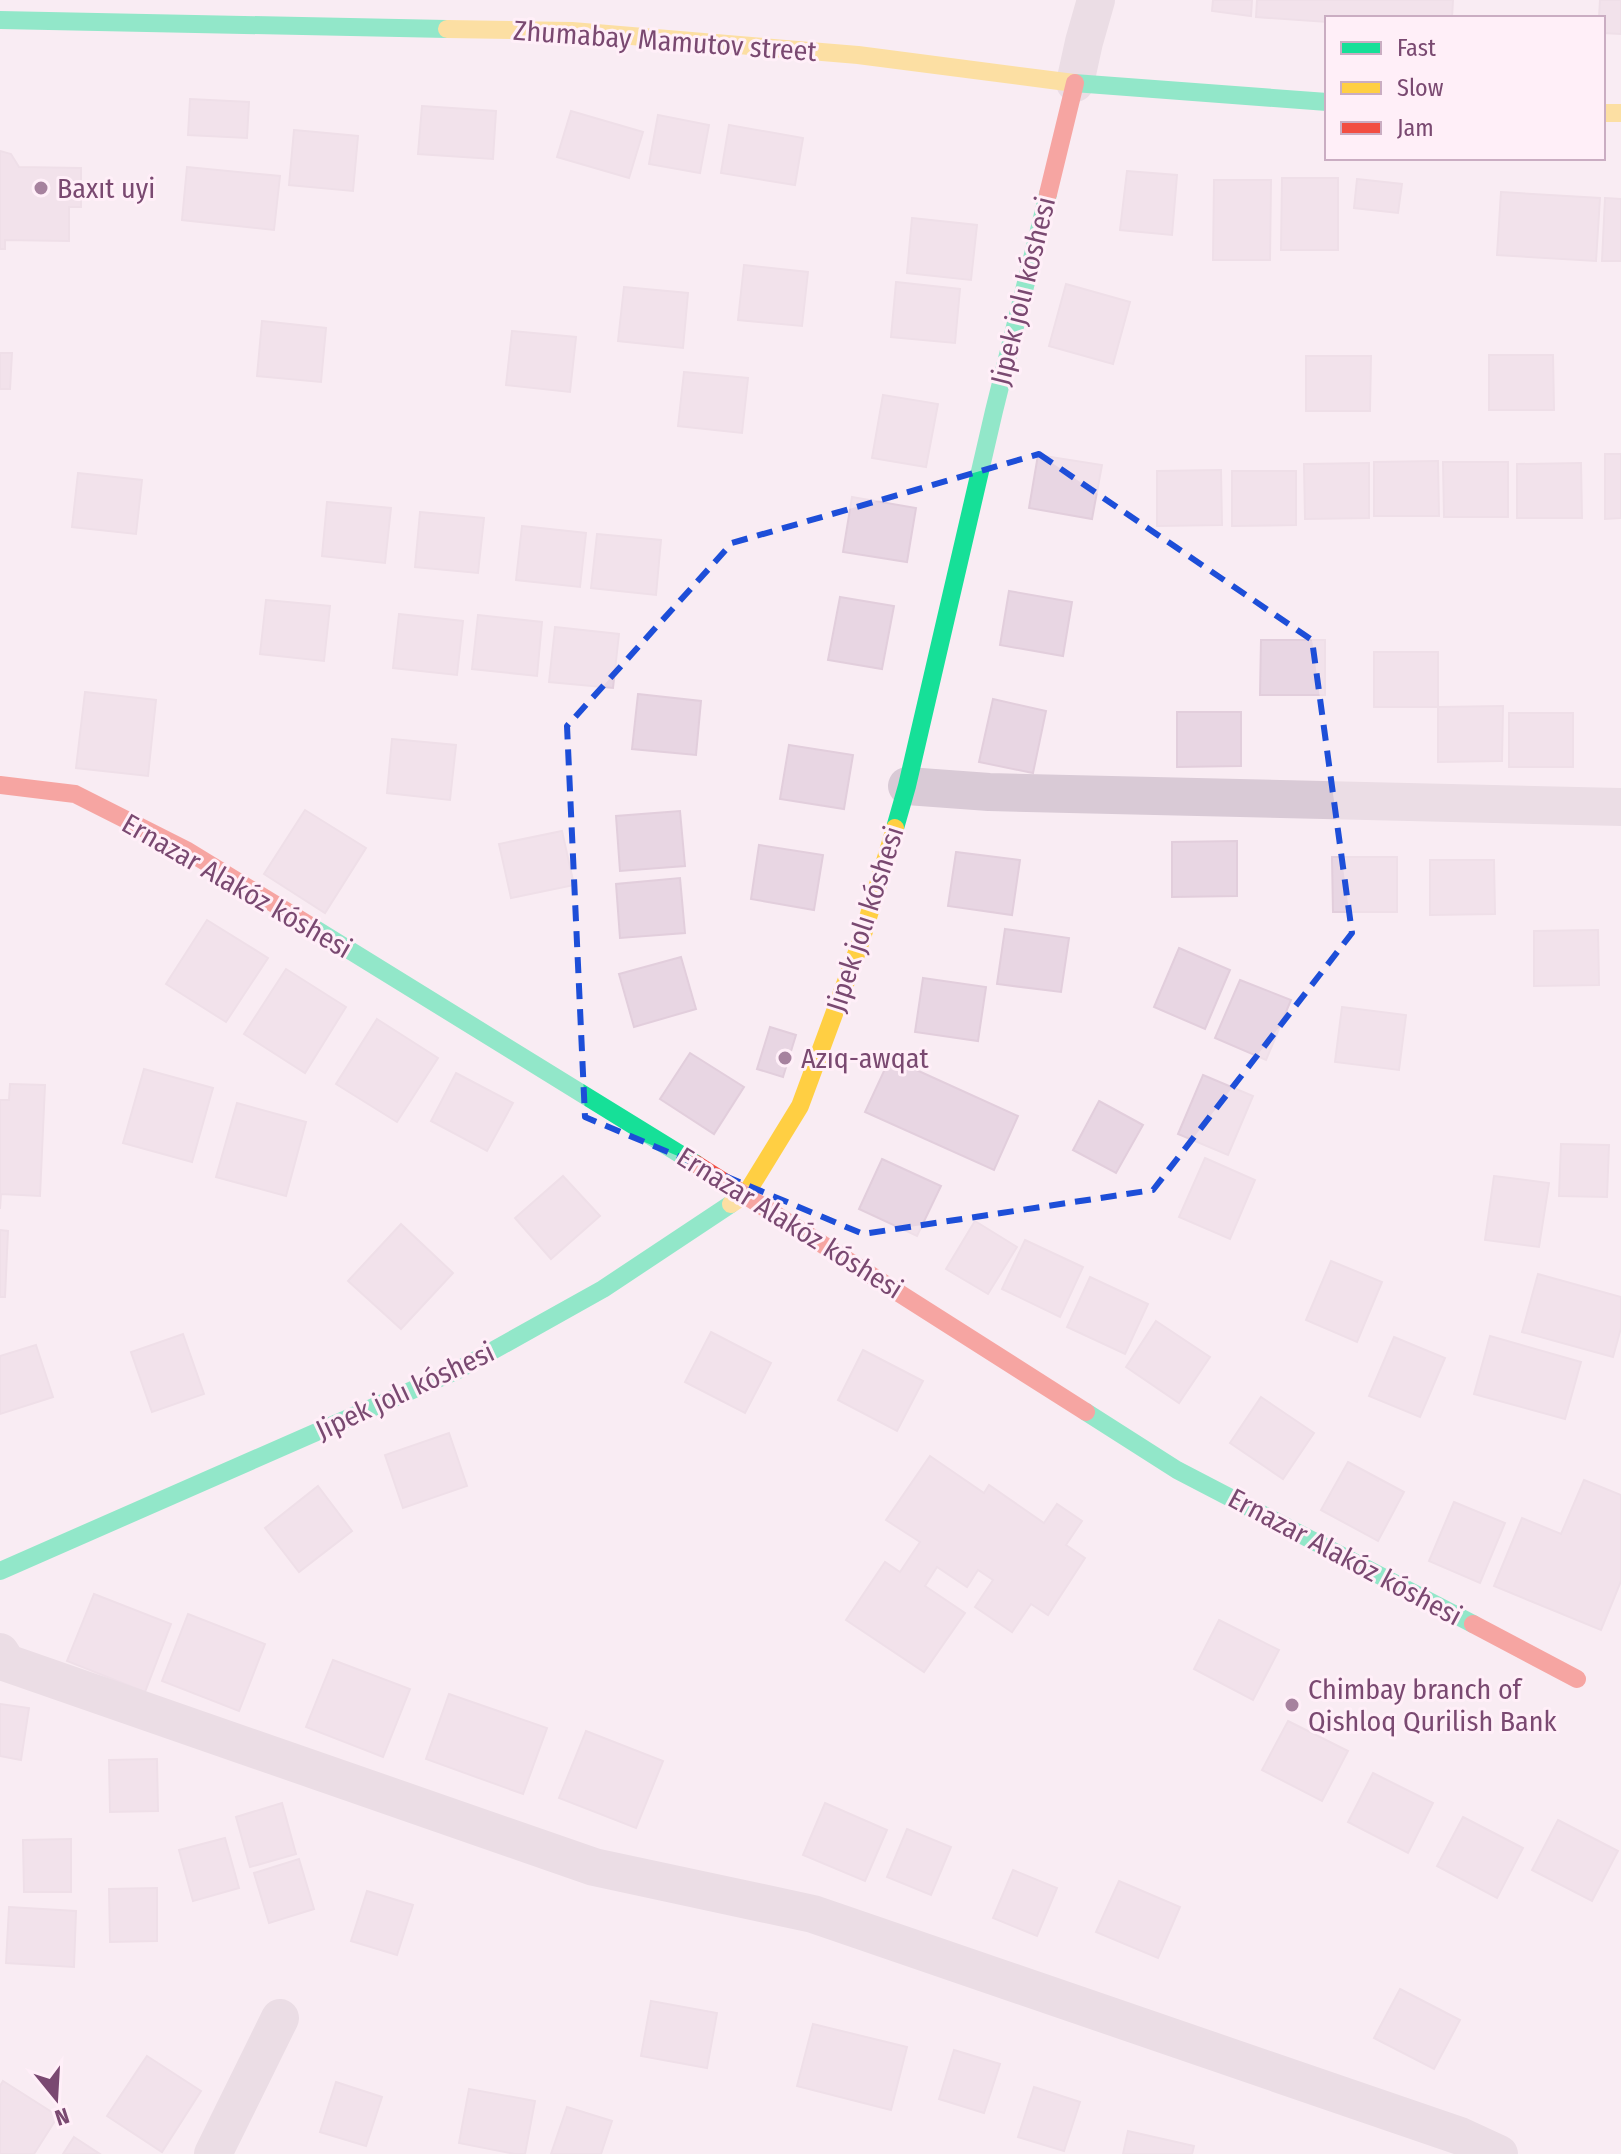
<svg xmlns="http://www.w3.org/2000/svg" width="1621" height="2154" font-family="'Fira Sans Condensed',sans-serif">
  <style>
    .building { fill: #e8d6e3; stroke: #e2cedc; stroke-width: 2 }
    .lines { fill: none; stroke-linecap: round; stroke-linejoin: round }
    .street { stroke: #d9cad6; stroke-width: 38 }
    .fast { stroke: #16e098; stroke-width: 18 }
    .slow { stroke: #ffcf43; stroke-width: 18 }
    .jam { stroke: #f24e42; stroke-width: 18 }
    .marked { fill: none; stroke: #1d4ed8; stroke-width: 6; stroke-dasharray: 16 10; stroke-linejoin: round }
    .poi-dot { fill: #a6829e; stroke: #ffeff8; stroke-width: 3 }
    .labels { text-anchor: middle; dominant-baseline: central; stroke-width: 6; stroke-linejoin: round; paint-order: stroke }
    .street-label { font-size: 28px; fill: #7a4971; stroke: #ffeff8 }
    .poi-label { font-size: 28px; fill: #7a4971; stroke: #ffeff8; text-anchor: start }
  </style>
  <rect width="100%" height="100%" fill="#f9ecf3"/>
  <g class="building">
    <polygon points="1213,0 1252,0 1251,16 1212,11"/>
    <polygon points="1257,0 1453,0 1452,18 1327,18 1327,22 1256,17"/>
    <polygon points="1600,0 1621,0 1621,34 1603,33 1603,18 1599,18"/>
    <polygon points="190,99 249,102 247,138 188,135"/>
    <polygon points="422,106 496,111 493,159 418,154"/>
    <polygon points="571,111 643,132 629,178 557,157"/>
    <polygon points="658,115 709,125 700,173 649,164"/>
    <polygon points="729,125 803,138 795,185 721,173"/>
    <polygon points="294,130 358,136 353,191 289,185"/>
    <polygon points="0,151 11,154 19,167 81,168 81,207 69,207 69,241 5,240 5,249 0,249"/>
    <polygon points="187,167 280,176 274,230 182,220"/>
    <polygon points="1127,171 1177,175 1172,235 1120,230"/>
    <polygon points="1282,178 1338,178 1338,250 1281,250"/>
    <polygon points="1357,179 1402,184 1398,213 1354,208"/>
    <polygon points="1214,180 1271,180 1270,260 1213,260"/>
    <polygon points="1501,192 1600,198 1596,261 1497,255"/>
    <polygon points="1605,198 1621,199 1621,261 1602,261"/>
    <polygon points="912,218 977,225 971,280 907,273"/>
    <polygon points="744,265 808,272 802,326 738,320"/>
    <polygon points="896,282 960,289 955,343 891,337"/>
    <polygon points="1066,284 1130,302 1113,364 1049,346"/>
    <polygon points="624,287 688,293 683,348 618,341"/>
    <polygon points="262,321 326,328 321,382 257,376"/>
    <polygon points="512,331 576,337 570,392 506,385"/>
    <polygon points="0,353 12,353 10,389 0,389"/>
    <polygon points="1489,355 1553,355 1554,410 1489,410"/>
    <polygon points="1306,356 1371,356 1370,411 1306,411"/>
    <polygon points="684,372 748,378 742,433 678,426"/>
    <polygon points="883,395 938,404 926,467 872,458"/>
    <polygon points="1605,454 1621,454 1621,518 1605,519"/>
    <polygon points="1038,455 1102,465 1092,519 1029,508"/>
    <polygon points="1438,461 1439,516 1374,516 1374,462"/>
    <polygon points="1443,462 1508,462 1508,517 1444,517"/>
    <polygon points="1369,463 1369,518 1305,519 1304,464"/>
    <polygon points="1581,463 1582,518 1517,518 1517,464"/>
    <polygon points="1221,470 1222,525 1157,526 1157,471"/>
    <polygon points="1232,471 1296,471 1296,525 1232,526"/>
    <polygon points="78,473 142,480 136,534 72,527"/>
    <polygon points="852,497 916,508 907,562 843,552"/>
    <polygon points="327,502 391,508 385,563 322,556"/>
    <polygon points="420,512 484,518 478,573 415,567"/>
    <polygon points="522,526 586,533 580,587 516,580"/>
    <polygon points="597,534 661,540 656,595 591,588"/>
    <polygon points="1009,591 1072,602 1063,656 1000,645"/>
    <polygon points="840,597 894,606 882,669 828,660"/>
    <polygon points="266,600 330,606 324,661 260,654"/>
    <polygon points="399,614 463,621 457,675 393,668"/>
    <polygon points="478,615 542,622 537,676 472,669"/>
    <polygon points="555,627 619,634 613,688 549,682"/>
    <polygon points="1261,640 1325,640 1325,695 1260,695"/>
    <rect x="1374" y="652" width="64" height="55"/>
    <polygon points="85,692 156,700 148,776 76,768"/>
    <polygon points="638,694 701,701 696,755 632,749"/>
    <polygon points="993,699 1046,711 1033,773 979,762"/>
    <polygon points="1503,706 1502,761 1438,762 1438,707"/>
    <polygon points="1177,712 1241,712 1241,766 1177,767"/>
    <rect x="1509" y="713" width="64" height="54"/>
    <polygon points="392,739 456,745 450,800 387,793"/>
    <polygon points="789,745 853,755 844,809 780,799"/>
    <polygon points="305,810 366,848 325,913 264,874"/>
    <polygon points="680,811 685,866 620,871 616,816"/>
    <polygon points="562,831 574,885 511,898 499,844"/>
    <polygon points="1237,841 1237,896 1172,897 1172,842"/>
    <polygon points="759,845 823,855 814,910 751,899"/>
    <polygon points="956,852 1020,860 1012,915 948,906"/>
    <polygon points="1332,857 1397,857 1397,912 1333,912"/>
    <polygon points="1430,860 1494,860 1495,914 1430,915"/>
    <polygon points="680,878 685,933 620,938 616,884"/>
    <polygon points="207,920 268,958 226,1022 166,984"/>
    <polygon points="1005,929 1069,938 1061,992 997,984"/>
    <polygon points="1598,930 1599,985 1534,986 1534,931"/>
    <polygon points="1179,948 1230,970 1205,1029 1154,1007"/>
    <polygon points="681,957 696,1009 634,1027 619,974"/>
    <polygon points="286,969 346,1007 305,1073 244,1034"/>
    <polygon points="923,978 986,987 978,1041 915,1032"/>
    <polygon points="1240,980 1291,1000 1266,1060 1215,1038"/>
    <polygon points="1342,1007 1406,1015 1399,1070 1335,1062"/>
    <polygon points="377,1019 438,1058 397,1122 336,1084"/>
    <polygon points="770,1027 796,1035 783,1077 757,1069"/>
    <polygon points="690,1053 744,1087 714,1134 660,1099"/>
    <polygon points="890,1058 1018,1116 994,1170 865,1112"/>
    <polygon points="144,1069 213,1088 192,1162 123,1143"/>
    <polygon points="456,1073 513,1103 487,1151 431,1121"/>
    <polygon points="1203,1075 1253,1096 1228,1155 1178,1134"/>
    <polygon points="10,1084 45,1085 40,1196 1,1194 0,1209 0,1100 9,1100"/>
    <polygon points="1099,1101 1143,1125 1116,1173 1073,1150"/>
    <polygon points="237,1103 306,1122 286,1196 216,1177"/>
    <polygon points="1561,1144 1609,1145 1607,1197 1559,1196"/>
    <polygon points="1205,1158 1255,1180 1230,1239 1179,1217"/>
    <polygon points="882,1159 941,1186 917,1236 859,1209"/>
    <polygon points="563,1176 600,1216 551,1259 515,1218"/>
    <polygon points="1494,1176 1549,1183 1539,1247 1485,1240"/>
    <polygon points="975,1221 1017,1247 988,1294 946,1269"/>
    <polygon points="401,1224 453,1273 401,1329 348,1281"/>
    <polygon points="0,1230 8,1231 5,1297 0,1297"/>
    <polygon points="1025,1240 1083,1267 1060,1317 1002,1289"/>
    <polygon points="1331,1261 1382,1282 1357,1342 1306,1320"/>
    <polygon points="1538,1274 1621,1297 1621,1328 1613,1357 1522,1332"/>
    <polygon points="1090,1277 1148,1304 1125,1354 1067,1327"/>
    <polygon points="1156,1321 1210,1357 1179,1403 1126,1367"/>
    <polygon points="711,1332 771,1363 745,1413 685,1382"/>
    <polygon points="183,1334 204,1394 152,1412 131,1352"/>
    <polygon points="1490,1336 1581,1362 1565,1419 1474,1394"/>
    <polygon points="1394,1337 1445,1358 1420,1417 1369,1396"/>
    <polygon points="36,1345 53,1397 0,1414 0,1356"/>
    <polygon points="863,1350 923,1381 897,1431 838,1400"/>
    <polygon points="1261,1397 1314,1433 1283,1479 1230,1443"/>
    <polygon points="449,1433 467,1486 403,1508 385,1455"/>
    <polygon points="930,1456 984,1493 989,1485 1044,1523 1057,1504 1082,1521 1066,1545 1085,1558 1048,1615 1031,1604 1012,1632 975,1607 993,1580 978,1570 967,1587 937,1567 925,1586 965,1613 924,1672 846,1620 885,1562 900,1572 920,1542 886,1520"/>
    <polygon points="1348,1462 1404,1492 1378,1541 1321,1510"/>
    <polygon points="1584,1480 1621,1495 1621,1581 1601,1630 1494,1586 1522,1518 1561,1534"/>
    <polygon points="318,1486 352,1531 299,1572 265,1528"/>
    <polygon points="1454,1502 1505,1523 1480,1583 1429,1561"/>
    <polygon points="94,1594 171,1624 145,1692 67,1661"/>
    <polygon points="188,1614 265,1644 239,1711 162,1681"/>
    <polygon points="1219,1620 1279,1650 1253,1700 1194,1669"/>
    <polygon points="333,1660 410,1689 383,1757 306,1727"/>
    <polygon points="449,1694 547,1728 523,1794 426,1759"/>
    <polygon points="0,1704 29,1708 21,1760 0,1756"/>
    <polygon points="1288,1721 1348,1751 1322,1801 1262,1770"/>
    <polygon points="586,1731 663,1761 636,1828 559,1798"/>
    <polygon points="157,1759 158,1811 110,1812 109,1760"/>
    <polygon points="1373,1773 1433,1803 1408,1853 1348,1822"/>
    <polygon points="282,1803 296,1854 250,1867 236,1817"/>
    <polygon points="825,1803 887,1830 865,1881 803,1855"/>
    <polygon points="1463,1817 1523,1848 1497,1898 1437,1866"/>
    <polygon points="1558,1820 1618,1851 1592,1901 1532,1870"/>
    <polygon points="907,1829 951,1847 931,1895 887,1877"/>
    <polygon points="225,1838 239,1888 193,1901 179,1850"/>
    <polygon points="71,1839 71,1892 24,1892 23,1840"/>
    <polygon points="299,1859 314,1909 269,1923 254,1873"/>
    <polygon points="1013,1870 1057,1888 1037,1936 993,1918"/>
    <polygon points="1119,1881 1180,1907 1158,1958 1096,1932"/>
    <polygon points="157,1888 157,1941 110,1942 109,1889"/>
    <polygon points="367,1891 413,1905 397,1955 351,1941"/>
    <polygon points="9,1907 76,1911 74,1967 6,1963"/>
    <polygon points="1400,1989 1460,2020 1434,2069 1374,2038"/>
    <polygon points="651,2001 717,2013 707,2068 641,2056"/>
    <polygon points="813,2024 907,2047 891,2110 797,2086"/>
    <polygon points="954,2050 1000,2064 984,2113 939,2099"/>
    <polygon points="147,2056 201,2091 162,2152 107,2116"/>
    <polygon points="3,2081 58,2116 34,2154 0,2154 0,2086"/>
    <polygon points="336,2082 382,2097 366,2146 320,2132"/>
    <polygon points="1034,2087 1080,2102 1064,2151 1018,2137"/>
    <polygon points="469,2089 535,2101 525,2154 515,2154 459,2143"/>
    <polygon points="567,2107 612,2121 601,2154 551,2154"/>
    <polygon points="1128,2131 1194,2146 1192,2154 1123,2154"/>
    <polygon points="74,2137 100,2154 63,2154"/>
  </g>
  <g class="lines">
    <g class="street">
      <polyline points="1075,83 1084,42 1096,0"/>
      <polyline points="907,786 989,792 1621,807"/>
      <polyline points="0,1652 7,1663 594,1867 813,1914 1460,2136 1499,2154"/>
      <polyline points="213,2154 280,2018"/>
    </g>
    <g class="fast">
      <polyline points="0,20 447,29"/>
      <polyline points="1074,83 1327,102"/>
      <polyline points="895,828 907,786 994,411 1048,194"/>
      <polyline points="312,927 696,1164"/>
      <polyline points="1086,1412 1177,1470 1473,1624"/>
      <polyline points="0,1571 458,1370 603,1289 731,1204"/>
    </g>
    <g class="slow">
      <polyline points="447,29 572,31 858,55 1074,83"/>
      <polyline points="1603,113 1621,113"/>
      <polyline points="731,1204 746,1194 800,1106 861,941 895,828"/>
    </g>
    <g class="jam">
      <polyline points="1048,194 1075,83"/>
      <polyline points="0,785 75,794 186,850 312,927"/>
      <polyline points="696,1164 1086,1412"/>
      <polyline points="1473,1624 1577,1679"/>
    </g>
  </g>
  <path d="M0 0H1621V2154H0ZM1039,454L1312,640L1352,933L1153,1190L863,1234L585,1117L567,726L732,543Z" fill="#f9ecf3" fill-opacity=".55" fill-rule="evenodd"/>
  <path class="marked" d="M1039,454L1312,640L1352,933L1153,1190L863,1234L585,1117L567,726L732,543Z"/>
  <g class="poi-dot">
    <circle cx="41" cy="188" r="8"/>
    <circle cx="785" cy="1058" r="8"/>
    <circle cx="1292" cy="1705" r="8"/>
  </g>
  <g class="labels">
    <g class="street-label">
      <text transform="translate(665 41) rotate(4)">Zhumabay Mamutov street</text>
      <text transform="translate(1023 291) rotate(-76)">Jipek jolı kóshesi</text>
      <text transform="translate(237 886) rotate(30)">Ernazar Alakóz kóshesi</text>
      <text transform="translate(865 919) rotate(-72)">Jipek jolı kóshesi</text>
      <text transform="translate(790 1223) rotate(32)">Ernazar Alakóz kóshesi</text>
      <text transform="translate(405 1391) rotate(-25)">Jipek jolı kóshesi</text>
      <text transform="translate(1345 1557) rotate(28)">Ernazar Alakóz kóshesi</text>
    </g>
    <g class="poi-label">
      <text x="57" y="188">Baxıt uyi</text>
      <text x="801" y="1058">Azıq-awqat</text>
      <text x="1308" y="1689">Chimbay branch of<tspan x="1308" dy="32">Qishloq Qurilish Bank</tspan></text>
    </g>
  </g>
  <rect x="1325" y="16" width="280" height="144" fill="#ffeff8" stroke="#caadc2" stroke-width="2"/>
  <rect x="1341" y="42" width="40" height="12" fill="#16e098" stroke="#caadc2" stroke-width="2"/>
  <text x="1397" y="56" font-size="24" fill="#7a4971">Fast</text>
  <rect x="1341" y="82" width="40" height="12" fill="#ffcf43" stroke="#caadc2" stroke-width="2"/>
  <text x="1397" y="96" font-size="24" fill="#7a4971">Slow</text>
  <rect x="1341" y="122" width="40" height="12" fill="#f24e42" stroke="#caadc2" stroke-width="2"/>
  <text x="1397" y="136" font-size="24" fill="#7a4971">Jam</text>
  <g transform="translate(56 2098) rotate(162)" stroke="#ffeff8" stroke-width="6" paint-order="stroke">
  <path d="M0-6L14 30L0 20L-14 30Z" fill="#7a4971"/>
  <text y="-12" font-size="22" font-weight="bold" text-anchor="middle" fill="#7a4971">N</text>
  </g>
</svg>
